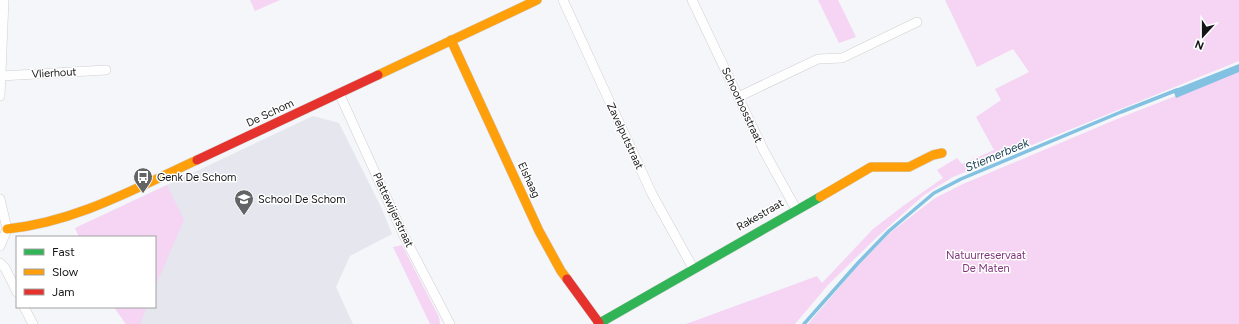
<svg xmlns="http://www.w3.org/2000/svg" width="1239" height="324" font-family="Figtree,sans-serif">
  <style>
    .built { fill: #e5e6ee }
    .green { fill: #f5d5f3 }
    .water { fill: #82c1e1 }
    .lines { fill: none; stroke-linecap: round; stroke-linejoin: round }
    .stream { stroke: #82c1e1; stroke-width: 3.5 }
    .street-casing { stroke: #d0d0d2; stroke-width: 10 }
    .fast-casing { stroke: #d0d0d2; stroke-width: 10 }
    .slow-casing { stroke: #d0d0d2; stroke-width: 10 }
    .jam-casing { stroke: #d0d0d2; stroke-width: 10 }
    .street { stroke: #fefefe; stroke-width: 9 }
    .fast { stroke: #30b455; stroke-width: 9 }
    .slow { stroke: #ff9f0a; stroke-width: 9 }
    .jam { stroke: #e5322d; stroke-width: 9 }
    .labels { text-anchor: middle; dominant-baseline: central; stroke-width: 3; stroke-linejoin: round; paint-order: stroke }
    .street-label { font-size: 11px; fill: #151517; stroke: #fff }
    .poi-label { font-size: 11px; fill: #151517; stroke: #fff; text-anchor: start }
    .park-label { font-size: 11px; fill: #7f347a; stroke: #fff }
    .water-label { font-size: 12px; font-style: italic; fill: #21485b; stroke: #fff }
  </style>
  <rect width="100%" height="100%" fill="#f5f6f9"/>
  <polygon class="built" points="313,116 339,123 381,207 392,234 350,256 336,287 353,324 126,324 114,307 155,307 155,237 82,225"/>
  <g class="green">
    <polygon points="250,0 280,0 255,11"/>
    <polygon points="818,0 838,0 856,37 839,43"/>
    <polygon points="945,0 1239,0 1239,61 953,177 924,195 877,237 828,285 795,324 686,324 817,276 822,283 873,229 903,206 943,178 937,170 957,158 962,164 994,150 976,117 1001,100 995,89 1029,72 1013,49 977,67"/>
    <polygon points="1239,71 1239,324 808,324 861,262 891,232 935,198 963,184 1117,119"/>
    <polygon points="167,185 184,220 155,287 155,237 79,237 75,228"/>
    <polygon points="402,245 439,317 440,324 430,324 393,247"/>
    <polygon points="114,307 147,307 140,324 126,324"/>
  </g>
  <polygon class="water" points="1239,64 1239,72 1176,98 1173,90"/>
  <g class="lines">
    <polyline class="stream" points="804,324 858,263 889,231 934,193 961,179 1121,112 1177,90"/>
    <g class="street-casing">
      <g id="street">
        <polyline points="563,0 652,194 693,268"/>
        <polyline points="692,0 764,151 796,209"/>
        <polyline points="1,76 106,70"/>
        <polyline points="339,93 404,236 450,324"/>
        <polyline points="0,96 4,0"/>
        <polyline points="738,97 818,59 842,58 917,22"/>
        <polyline points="0,199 7,229 0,246"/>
        <polyline points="0,263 5,268 17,292"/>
        <polyline points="24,307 33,324"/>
      </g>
    </g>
    <g class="fast-casing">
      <polyline id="fast" points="598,324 820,197"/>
    </g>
    <g class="slow-casing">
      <g id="slow">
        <polyline points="451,40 539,231 561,271 567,279"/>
        <polyline points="378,75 537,0"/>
        <polyline points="820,197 871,167 909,167 933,155 942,153"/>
        <path d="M7,229C76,222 136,188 197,160"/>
      </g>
    </g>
    <g class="jam-casing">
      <g id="jam">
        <polyline points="197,160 378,75"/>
        <polyline points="567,279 599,323"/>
      </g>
    </g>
    <use href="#street" class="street"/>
    <use href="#fast" class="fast"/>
    <use href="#slow" class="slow"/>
    <use href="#jam" class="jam"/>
  </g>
  <defs>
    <g id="bus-pin" transform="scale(1)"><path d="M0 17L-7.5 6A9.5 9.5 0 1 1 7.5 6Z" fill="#636466" stroke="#fff"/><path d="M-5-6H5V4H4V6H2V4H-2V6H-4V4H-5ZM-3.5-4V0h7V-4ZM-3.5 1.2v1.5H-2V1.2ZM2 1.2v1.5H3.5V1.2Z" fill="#fff"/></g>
    <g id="school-pin" transform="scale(1)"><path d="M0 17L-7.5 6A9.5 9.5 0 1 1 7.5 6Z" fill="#636466" stroke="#fff"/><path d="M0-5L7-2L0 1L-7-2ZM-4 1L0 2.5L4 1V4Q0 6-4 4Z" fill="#fff"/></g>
  </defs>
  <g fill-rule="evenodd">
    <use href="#bus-pin" x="143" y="177"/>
    <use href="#school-pin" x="244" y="199"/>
  </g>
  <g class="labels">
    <g class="street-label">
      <text transform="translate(54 73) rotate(-3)">Vlierhout</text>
      <text transform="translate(742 105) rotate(65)">Schoorbosstraat</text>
      <text transform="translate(270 113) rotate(-25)">De Schom</text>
      <text transform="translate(625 136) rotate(65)">Zavelputstraat</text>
      <text transform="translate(529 180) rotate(65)">Elshaag</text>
      <text transform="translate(393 210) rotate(65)">Plattewijerstraat</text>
      <text transform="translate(760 215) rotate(-30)">Rakestraat</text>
    </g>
    <g class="poi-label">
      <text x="157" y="177">Genk De Schom</text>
      <text x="258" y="199">School De Schom</text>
    </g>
    <g class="park-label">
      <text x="986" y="255">Natuurreservaat<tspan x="986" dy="13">De Maten</tspan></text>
    </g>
    <g class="water-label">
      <text transform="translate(997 155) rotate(-23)">Stiemerbeek</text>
    </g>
  </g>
  <rect x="16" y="236" width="140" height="72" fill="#ffffff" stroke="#a1a1a2"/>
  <rect x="24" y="249" width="20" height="6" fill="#30b455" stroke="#a1a1a2"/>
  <text x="52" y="256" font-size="12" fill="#151517">Fast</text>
  <rect x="24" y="269" width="20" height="6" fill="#ff9f0a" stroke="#a1a1a2"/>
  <text x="52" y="276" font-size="12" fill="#151517">Slow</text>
  <rect x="24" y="289" width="20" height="6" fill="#e5322d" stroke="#a1a1a2"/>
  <text x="52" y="296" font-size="12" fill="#151517">Jam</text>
  <g transform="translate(1203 36) rotate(201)" stroke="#ffffff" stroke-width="3" paint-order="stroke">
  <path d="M0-3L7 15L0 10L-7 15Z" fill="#151517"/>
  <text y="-6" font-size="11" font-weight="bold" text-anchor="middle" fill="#151517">N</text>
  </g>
</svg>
